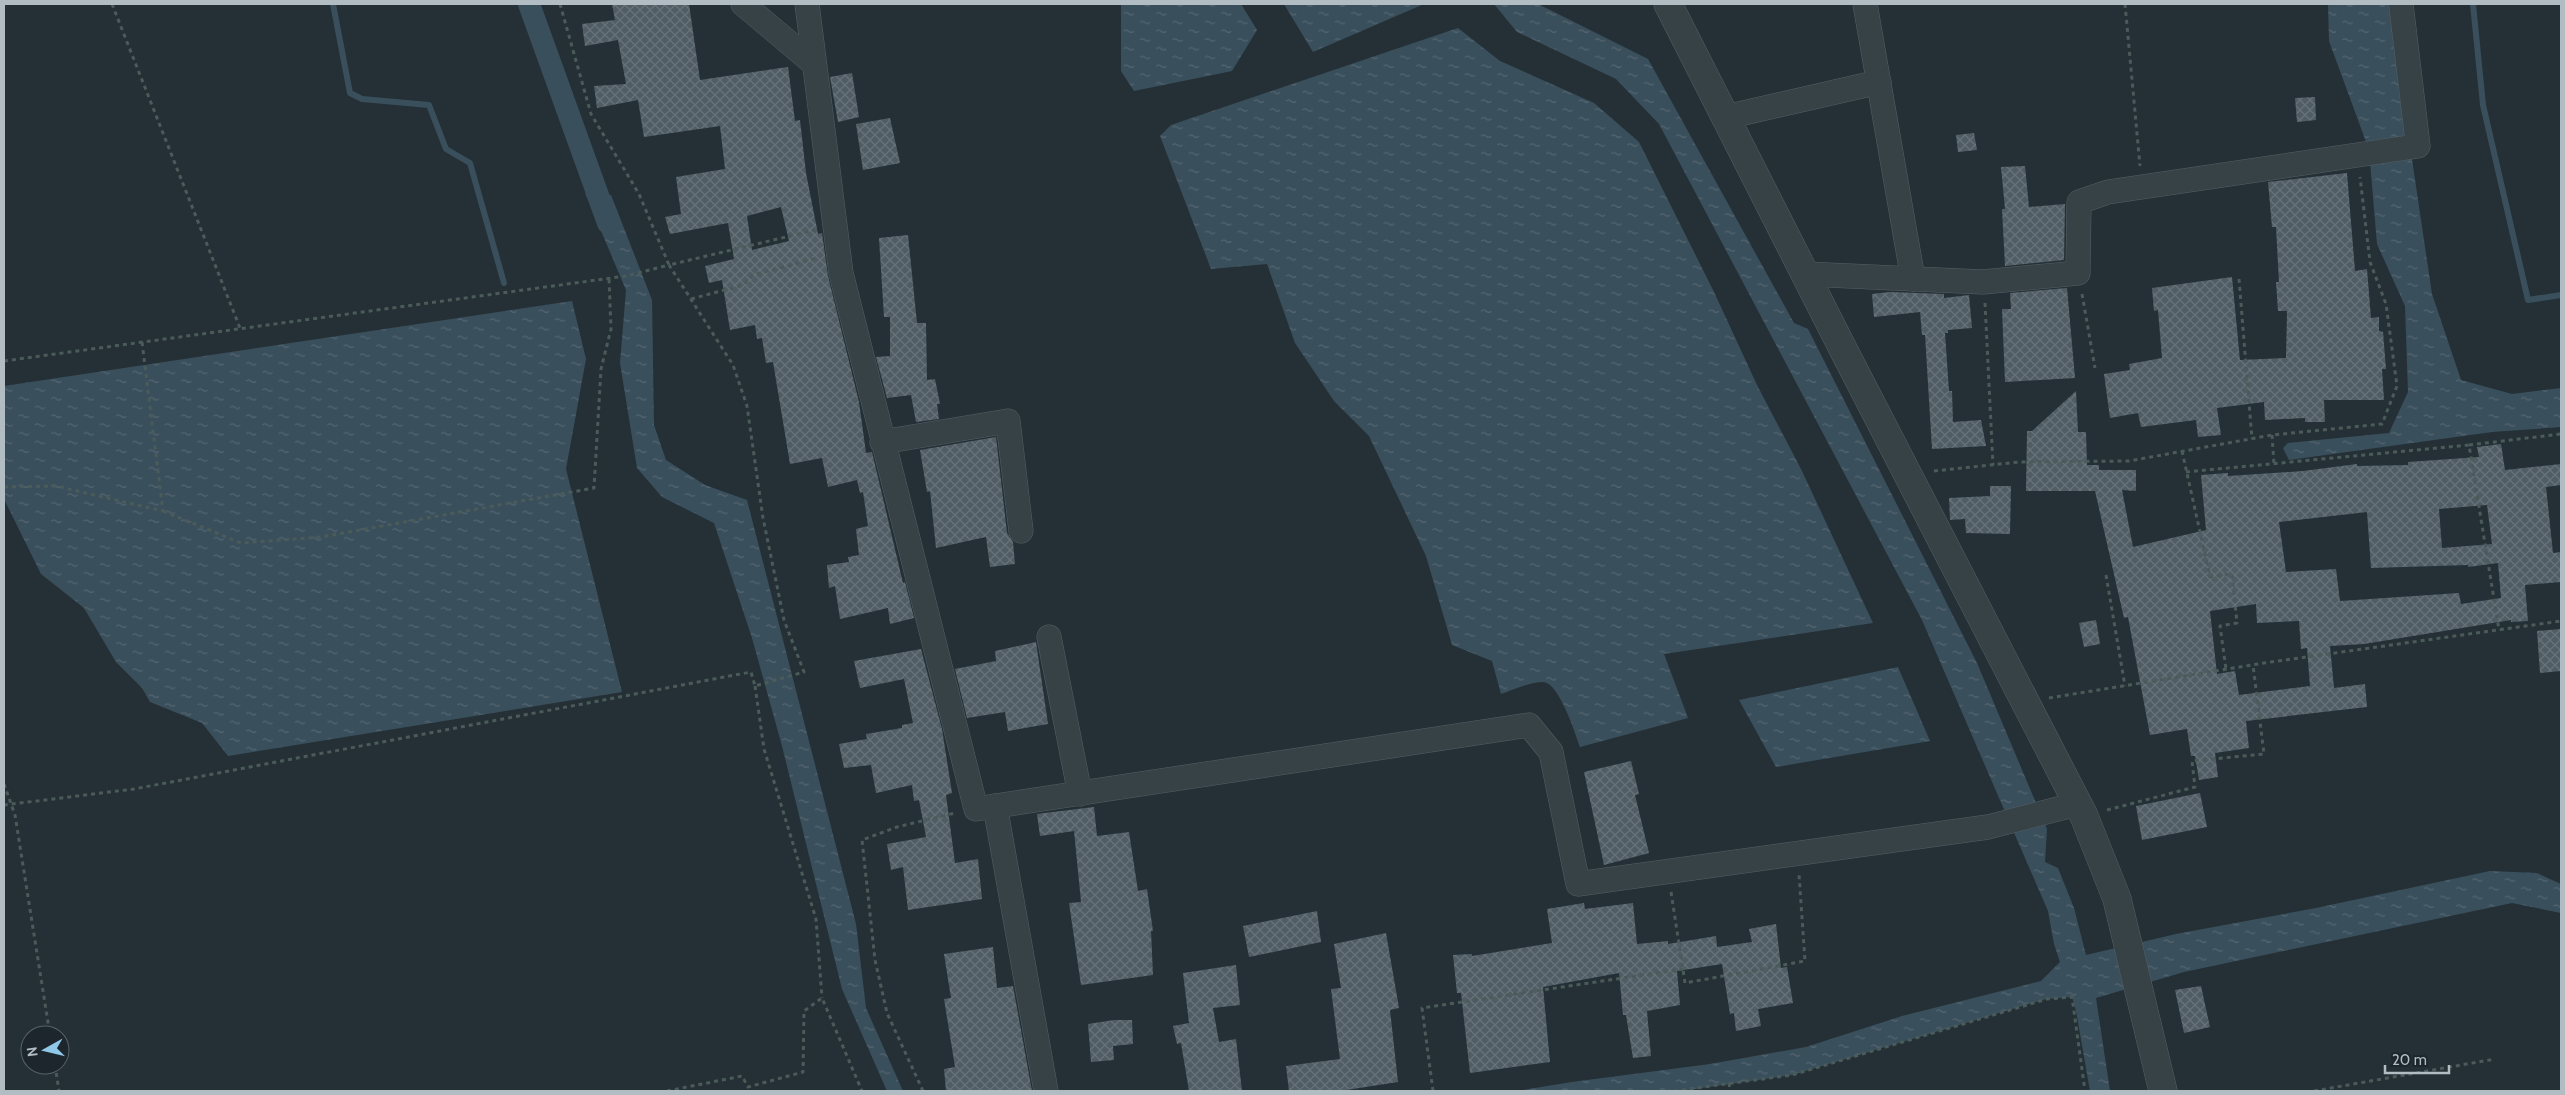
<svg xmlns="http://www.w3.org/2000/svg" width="2565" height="1095" font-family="Cabin,sans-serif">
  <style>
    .water { fill: url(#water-ripples) }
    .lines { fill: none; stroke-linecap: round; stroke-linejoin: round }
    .stream { stroke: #3a4f5c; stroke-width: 6 }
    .canal { stroke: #3a4f5c; stroke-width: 22 }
    .building { fill: url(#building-cross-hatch); fill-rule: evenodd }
    .minor-casing { stroke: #555f65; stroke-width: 25 }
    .tertiary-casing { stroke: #555f65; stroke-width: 29 }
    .path { stroke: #4a5b59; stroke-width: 3; stroke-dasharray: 4 4; stroke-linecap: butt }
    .minor { stroke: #374247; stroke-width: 24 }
    .tertiary { stroke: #374247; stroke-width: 28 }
  </style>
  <defs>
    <pattern id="water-ripples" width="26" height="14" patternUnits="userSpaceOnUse" patternTransform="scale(1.25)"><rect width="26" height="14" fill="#3a4f5c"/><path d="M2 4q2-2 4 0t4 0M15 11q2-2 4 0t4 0" fill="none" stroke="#546672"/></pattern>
    <pattern id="building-cross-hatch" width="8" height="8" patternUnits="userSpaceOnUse" patternTransform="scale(1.25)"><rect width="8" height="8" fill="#505d65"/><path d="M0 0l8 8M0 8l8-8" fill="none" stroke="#677279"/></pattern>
  </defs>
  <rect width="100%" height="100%" fill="#243036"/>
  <g class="water">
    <polygon points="1121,4 1241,4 1257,30 1232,71 1134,91 1121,71"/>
    <polygon points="1284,4 1424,4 1313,52"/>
    <polygon points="1494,4 1538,4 1648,59 1794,323 1808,329 1977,663 2047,829 2045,862 2058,868 2074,908 2086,955 2176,934 2316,908 2490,871 2537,873 2561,884 2561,913 2512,903 2184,972 2096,998 2110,1091 2090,1091 2076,1011 2072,997 2046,999 1792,1075 1681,1091 1517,1091 1572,1082 1710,1064 1806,1047 1902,1016 2041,981 2060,962 2054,944 2048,911 1922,620 1659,124 1616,79 1517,32"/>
    <polygon points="2328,4 2389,4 2432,294 2461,380 2512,394 2561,388 2561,427 2492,432 2289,460 2283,448 2288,443 2389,433 2408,392 2405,306 2377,244 2369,150 2329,41"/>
    <path d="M1458,28L1500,61L1594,103L1639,142L1714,292L1757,385L1801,469L1873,623L1664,654L1688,718L1580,747C1575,733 1559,682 1543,682C1530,682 1513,690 1501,694L1492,661L1452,645L1426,556L1369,436L1334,401L1295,343L1267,264L1211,269L1160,136L1171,125Z"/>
    <polygon points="585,193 611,195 652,300 654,425 666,460 705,485 747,500 856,924 866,1008 903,1091 887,1091 842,989 782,746 752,638 714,523 662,497 637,468 620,363 626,290"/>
    <polygon points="572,301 586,359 566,469 622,692 228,756 202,723 150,702 142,688 116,662 84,608 41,574 4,499 4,386"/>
    <polygon points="1898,667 1930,741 1776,767 1739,700"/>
  </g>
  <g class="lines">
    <g class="stream">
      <polyline points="333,4 350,93 362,99 429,105 446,149 470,163 504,283"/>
      <polyline points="2473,4 2483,105 2528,300 2561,295"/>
    </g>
    <polyline class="canal" points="529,4 608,223"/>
  </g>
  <g class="building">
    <path d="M612,4H689L700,80L788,67L795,121L800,120L806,173L818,234L822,233L828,276L859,402L866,453L872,452L903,583L905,582L914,618L890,624L888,608L840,619L835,586L829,588L827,565L849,562L848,557L859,555L856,529L868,526L863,492L860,493L857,480L828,487L822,458L790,464L773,362L766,363L762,338L757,339L755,325L730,330L722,280L709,283L705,266L734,259L728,223L670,234L665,217L681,214L676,177L725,169L720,126L644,137L638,100L597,108L594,86L626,84L618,40L585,46L582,24L615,20ZM781,207L789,241L752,250L747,216Z"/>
    <polygon points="852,73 859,117 838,122 830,77"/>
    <polygon points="2315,97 2316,120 2297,122 2295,98"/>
    <polygon points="890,118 900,163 863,170 856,124"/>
    <polygon points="1974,133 1977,150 1958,152 1956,135"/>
    <polygon points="2025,166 2029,207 2065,204 2064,260 2005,266 2002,209 2005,209 2001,167"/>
    <polygon points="2347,173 2355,271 2367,269 2371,318 2379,317 2379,331 2383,332 2386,369 2382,369 2384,400 2324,400 2325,422 2305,422 2305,418 2265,420 2264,402 2217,408 2221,435 2198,437 2196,420 2141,427 2138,413 2110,418 2104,374 2130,370 2129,364 2162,358 2158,310 2154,311 2152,288 2232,277 2240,360 2286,358 2287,311 2278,311 2276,282 2279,282 2276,227 2272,227 2268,182"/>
    <polygon points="908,235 917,323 926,323 927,380 935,379 940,404 937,404 939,419 916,422 911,395 887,398 876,357 890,356 890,317 884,317 879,238"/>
    <polygon points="2067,288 2075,378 2005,382 2002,309 2011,309 2010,293"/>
    <polygon points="1890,292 1944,294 1944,298 1969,295 1972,328 1948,330 1948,333 1945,333 1949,391 1952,391 1953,422 1981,420 1986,446 1932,449 1925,335 1922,335 1920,312 1874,317 1872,294"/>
    <path d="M2076,391L2078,432H2086L2087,465H2099V470H2136V491L2122,490L2133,547L2206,530L2201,475L2228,473V476L2303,471L2357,464V466L2408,465V462L2479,457L2477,447L2501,444L2505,470L2561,464V485L2546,487L2553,553L2561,552V582L2525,585L2528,621L2511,622V620L2364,644L2330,646L2334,688L2365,684L2367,707L2246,721L2249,748L2215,753L2218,777L2199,780L2195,756H2191L2187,729L2150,735L2128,617L2124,618L2095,491H2026L2027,431H2032ZM2487,505L2492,544L2442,548L2439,509ZM2367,512L2371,568L2468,565V567L2498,563L2501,598L2461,604L2459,593L2340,601L2336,569L2286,572L2279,522ZM2256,604L2257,623L2299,621L2301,649L2307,648L2310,686L2239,695L2235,671L2217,674L2210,611Z"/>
    <polygon points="996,437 1007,533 1013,542 1015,564 990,567 986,537 936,548 930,491 927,492 920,450"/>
    <polygon points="1990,486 2011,486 2010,534 1966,533 1965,519 1950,520 1949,498 1990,496"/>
    <polygon points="2096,620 2100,644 2084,647 2079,623"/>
    <polygon points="2561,629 2561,671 2540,673 2537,631"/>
    <polygon points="1036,642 1048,724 1008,731 1005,712 967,718 955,669 996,661 995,651"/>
    <polygon points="921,649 942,729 952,793 946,795 955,863 978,859 982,899 908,910 903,867 891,870 887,844 926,837 919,800 914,801 912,785 876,793 871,765 844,768 839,744 867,739 866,734 902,728 902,725 913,723 904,679 860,688 854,661"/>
    <polygon points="1631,761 1639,794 1635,795 1649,853 1604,865 1584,772"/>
    <polygon points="2200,793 2207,827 2142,840 2136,806"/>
    <polygon points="1094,807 1097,836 1129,832 1138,891 1147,889 1153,931 1151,931 1153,975 1081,985 1069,903 1081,902 1074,831 1040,836 1037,814"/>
    <polygon points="1584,903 1585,909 1633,903 1637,944 1668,941 1668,944 1716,936 1717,947 1752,942 1749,929 1776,924 1781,968 1787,967 1793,1003 1758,1009 1761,1026 1736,1031 1734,1013 1730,1014 1722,964 1677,971 1680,1005 1647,1011 1651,1056 1633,1058 1626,1015 1623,1015 1619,973 1543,987 1550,1062 1470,1073 1461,993 1457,993 1453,955 1472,954 1472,956 1552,943 1547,909"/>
    <polygon points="1317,911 1321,942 1249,957 1243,926"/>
    <polygon points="1386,933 1399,1008 1390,1010 1398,1082 1340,1091 1289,1091 1286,1066 1340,1059 1331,989 1341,988 1334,944"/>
    <polygon points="993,947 997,988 1013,986 1032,1091 946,1091 944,1069 955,1067 944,999 951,998 944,954"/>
    <polygon points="1236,965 1240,1005 1213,1008 1219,1042 1236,1039 1242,1091 1189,1091 1181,1043 1177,1044 1173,1026 1189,1023 1183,973"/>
    <polygon points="2201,986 2210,1027 2184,1033 2175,990"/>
    <polygon points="1114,1020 1132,1020 1133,1044 1113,1046 1114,1060 1091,1062 1088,1024"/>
  </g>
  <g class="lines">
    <g class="minor-casing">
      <g id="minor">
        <polyline points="743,4 813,63"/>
        <polyline points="807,4 841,273 976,809 1529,725 1551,752 1578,884 1988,827 2077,804"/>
        <polyline points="1865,4 1913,279"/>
        <polyline points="1726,117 1879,82"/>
        <polyline points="1805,274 1983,282 2078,273 2079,202 2108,192 2418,146 2401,4"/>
        <polyline points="882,442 1008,421 1021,531"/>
        <polyline points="1049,637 1080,794"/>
        <polyline points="995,806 1046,1091"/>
      </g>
    </g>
    <g class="tertiary-casing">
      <polyline id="tertiary" points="1668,4 1843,349 2084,816 2117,899 2163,1091"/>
    </g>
    <g class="path">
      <polyline points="112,4 240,328"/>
      <polyline points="560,4 591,114 639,194 669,265 815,230"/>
      <polyline points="2125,4 2140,166"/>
      <polyline points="2239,279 2252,439"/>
      <polyline points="2082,294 2095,368"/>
      <polyline points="691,299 743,285 753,275 817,258"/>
      <polyline points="1985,303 1993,465"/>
      <polyline points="4,361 626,276 669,265 733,365 747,406 763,518 784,620 804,672 755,686 751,672 134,789 4,805"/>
      <polyline points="2272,435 2274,464"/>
      <polyline points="2469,445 2561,434"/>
      <polyline points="2182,451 2210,577 2232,574 2237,623 2220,626 2226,669"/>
      <polyline points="1934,471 2019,462 2129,461 2272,435 2382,424 2397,386 2386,304 2370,262 2360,177"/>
      <polyline points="2186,472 2469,445 2499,630"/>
      <polyline points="4,487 56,486 163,511 142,342"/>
      <polyline points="163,511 241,543 321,537 594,488 601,369 611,329 609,278"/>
      <polyline points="2106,575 2125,686"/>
      <polyline points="755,686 764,749 816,919 822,998"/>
      <polyline points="2049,698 2264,663 2561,621"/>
      <polyline points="4,784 15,815 50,1035"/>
      <polyline points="2107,810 2195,787 2192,761 2264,754 2253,665"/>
      <polyline points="1671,892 1685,983 1805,961 1799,874"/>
      <polyline points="55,1065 59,1091"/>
      <polyline points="1729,1083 1730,1091"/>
      <polyline points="667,1091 742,1076 748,1087 803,1072 804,1011 822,998 862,1091"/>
      <polyline points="923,1091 887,1013 875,960 862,840 897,827 955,813"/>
      <polyline points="1433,1091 1422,1008 1683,969"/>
      <polyline points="1674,1091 1792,1075 2047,999 2072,997 2085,1091"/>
      <polyline points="2314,1091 2495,1059"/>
    </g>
    <use href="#minor" class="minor"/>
    <use href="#tertiary" class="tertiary"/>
  </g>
  <rect width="2565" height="1095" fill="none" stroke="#b2bdc3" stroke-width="10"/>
  <g transform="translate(45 1050) rotate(262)"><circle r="24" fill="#1d262c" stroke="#596268"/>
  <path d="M0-4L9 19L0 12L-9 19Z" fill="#90c8ea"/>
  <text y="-8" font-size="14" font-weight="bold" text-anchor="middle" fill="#b2bdc3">N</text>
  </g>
  <path d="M2385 1065v8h64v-8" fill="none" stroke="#b2bdc3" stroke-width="2.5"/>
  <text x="2392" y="1065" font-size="15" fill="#b2bdc3" stroke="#1d262c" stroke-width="4" paint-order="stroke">20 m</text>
</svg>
